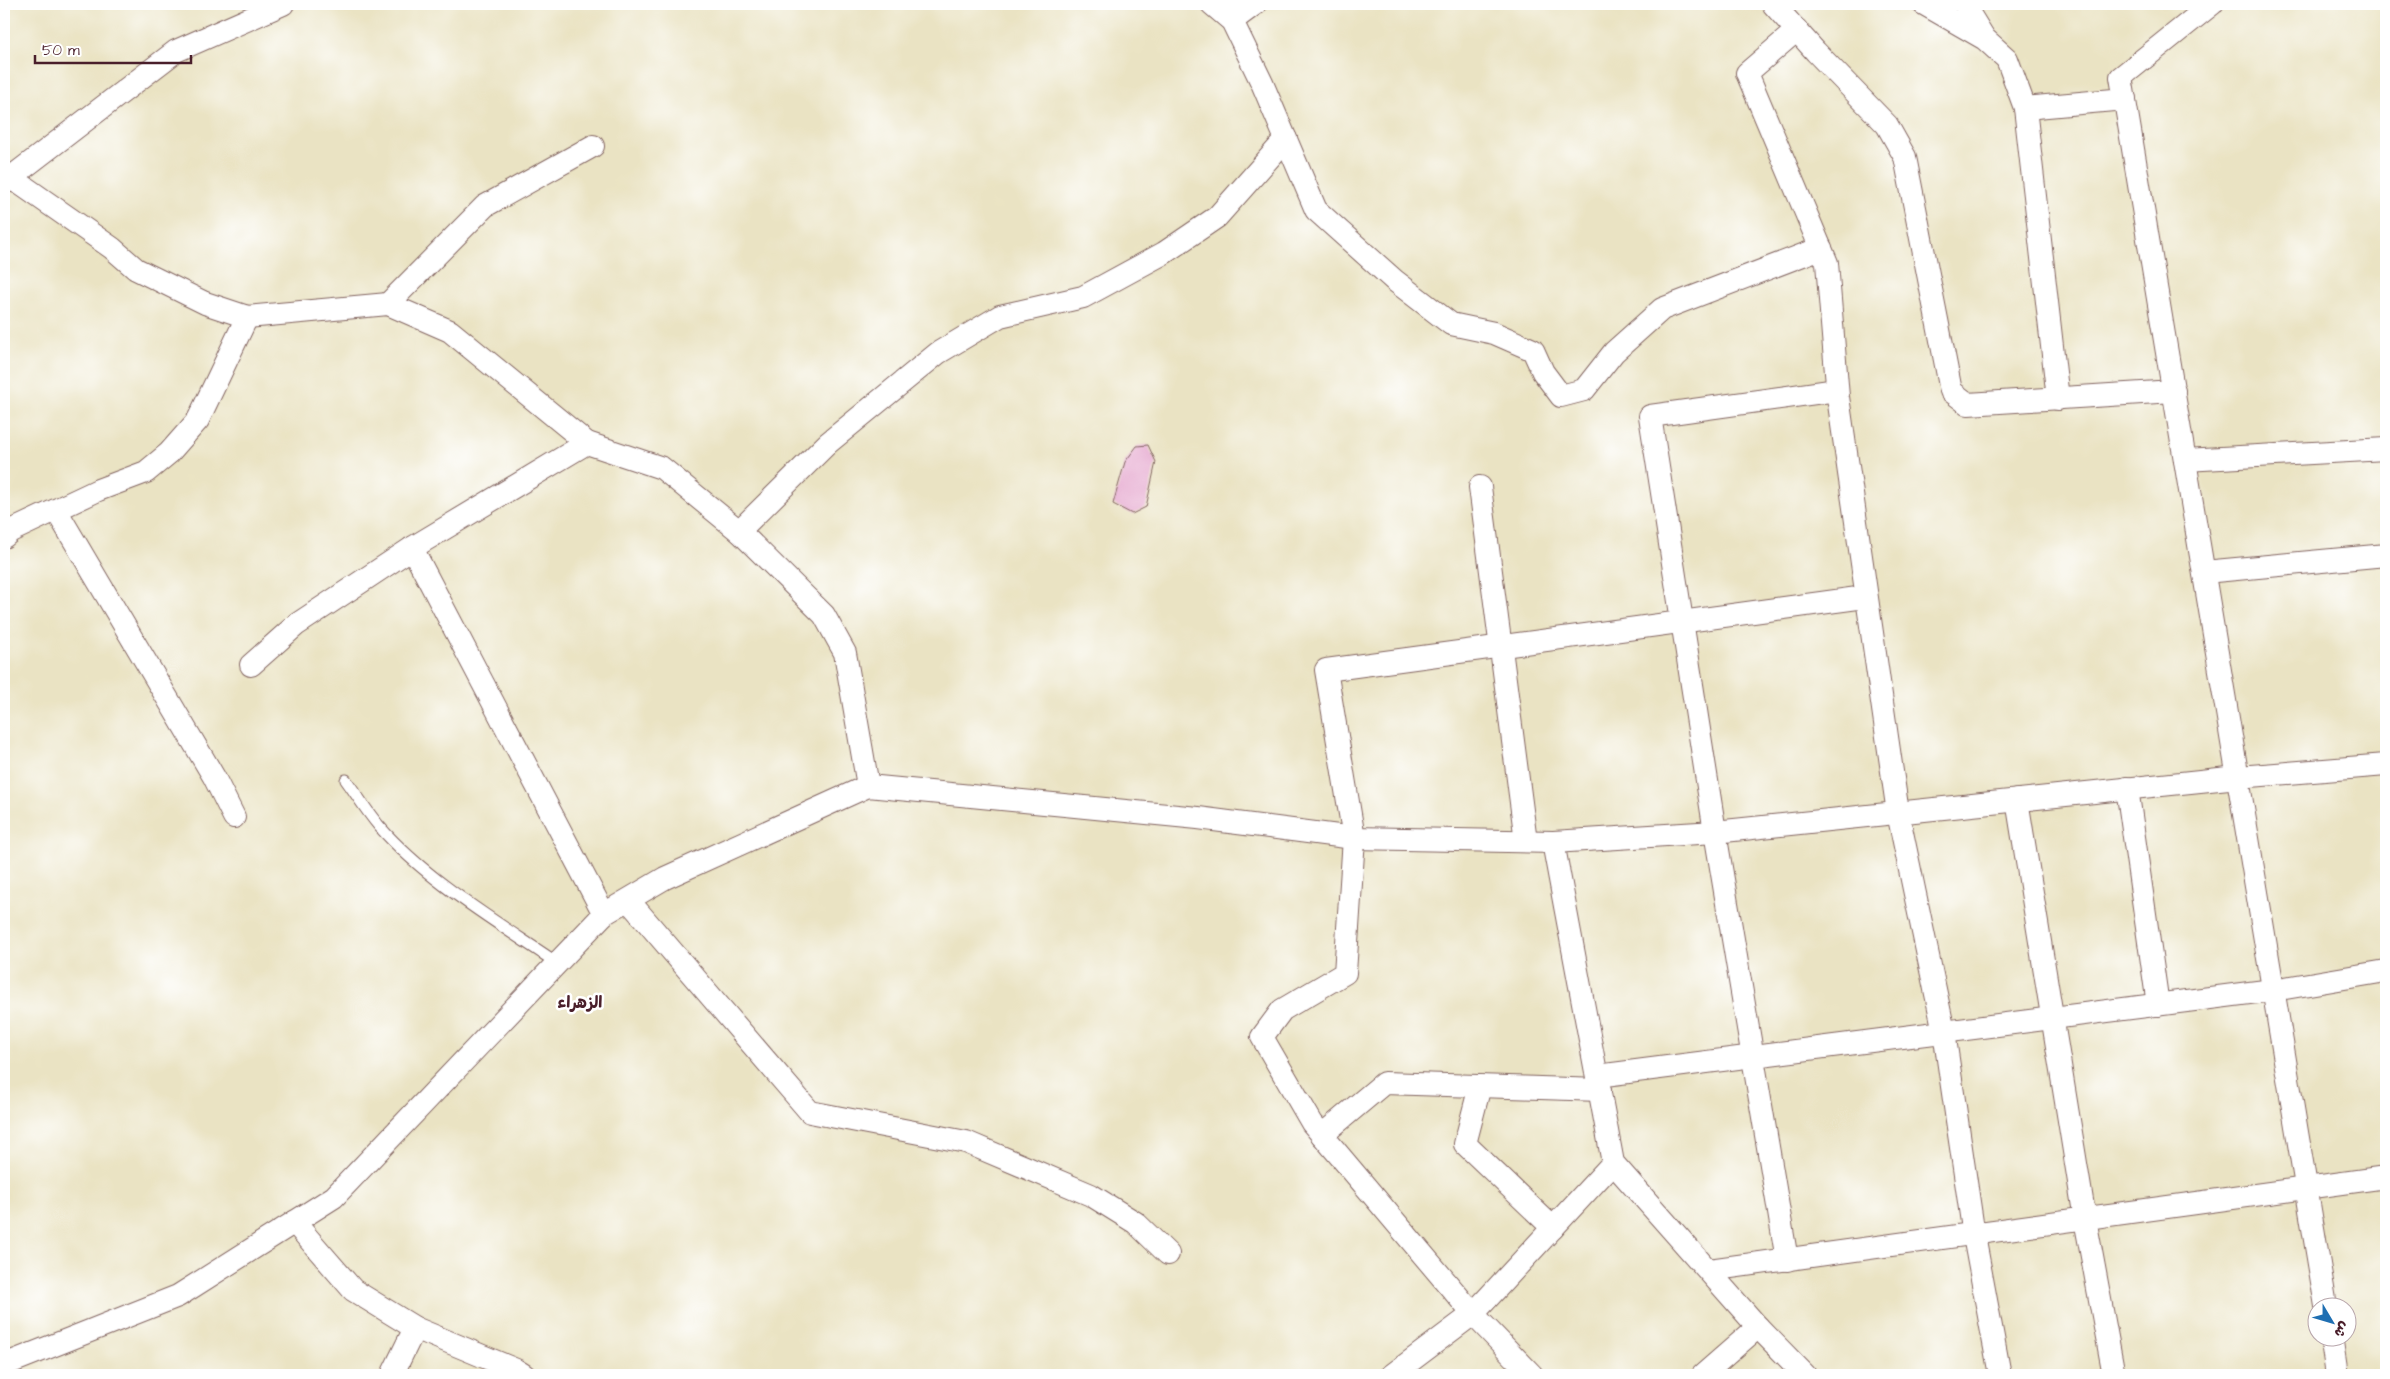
<svg xmlns="http://www.w3.org/2000/svg" width="2390" height="1379" font-family="'Architects Daughter','Playpen Sans Arabic',sans-serif">
  <style>
    .building { fill: #e7aed2 }
    .lines { fill: none; stroke-linecap: round; stroke-linejoin: round }
    .service-casing { stroke: #826460; stroke-width: 13 }
    .minor-casing { stroke: #826460; stroke-width: 24 }
    .service { stroke: #fff; stroke-width: 11 }
    .minor { stroke: #fff; stroke-width: 22 }
    .labels { text-anchor: middle; dominant-baseline: central; stroke-width: 5; stroke-linejoin: round; paint-order: stroke }
    .neighbourhood-label { font-size: 16px; font-weight: bold; fill: #4a1f2b; stroke: #fff }
  </style>
  <rect width="100%" height="100%" fill="#fff"/>
  <filter id="ink" filterUnits="userSpaceOnUse"><feTurbulence type="fractalNoise" baseFrequency=".02" numOctaves="2"/><feDisplacementMap in="SourceGraphic" scale="10" xChannelSelector="R" yChannelSelector="G"/><feConvolveMatrix kernelMatrix="1 2 1 2 8 2 1 2 1" color-interpolation-filters="sRGB"/></filter>
  <filter id="wash" filterUnits="userSpaceOnUse"><feTurbulence type="fractalNoise" baseFrequency=".0096" numOctaves="4" result="noise"/><feDisplacementMap in="SourceGraphic" scale="20" xChannelSelector="R" yChannelSelector="G"/><feGaussianBlur stdDeviation="1.12" result="paint"/><feColorMatrix in="noise" values="0 0 0 0 0 0 0 0 0 0 0 0 0 0 0 0 0 1.4 0 .05"/><feComposite in="paint" operator="in"/></filter>
  <g filter="url(#wash)">
    <rect width="100%" height="100%" fill="#eae3c3"/>
    <g id="blocks">
      <polygon class="building" points="1148,445 1156,462 1146,507 1132,514 1113,504 1125,462 1137,446"/>
    </g>
  </g>
  <g filter="url(#ink)">
    <use href="#blocks" fill-opacity="0" stroke="#826460" stroke-width="1"/>
    <g class="lines">
      <g class="service-casing">
        <path id="service" d="M346,780C357,795 367,812 379,826C427,881 497,922 557,963"/>
      </g>
      <g class="minor-casing">
        <g id="minor">
          <polyline points="1212,4 1232,21 1262,83 1316,210 1394,280 1451,324 1494,333 1533,350 1543,372 1561,396 1584,390 1614,352 1662,309 1821,248"/>
          <polyline points="1773,4 1816,52 1887,125 1905,157 1951,391 1968,404 2174,391"/>
          <polyline points="1924,4 1985,39 2007,59 2025,108 2058,399"/>
          <polyline points="1968,4 1967,10 1983,36"/>
          <polyline points="2212,4 2121,77 2326,1306"/>
          <polyline points="1232,21 1255,4"/>
          <polyline points="1797,30 1747,73 1827,263 1838,397 1898,813 1944,1032 1974,1236 2000,1375"/>
          <polyline points="2025,108 2125,99"/>
          <polyline points="4,177 19,183 112,248 136,269 205,303 247,317 388,304 450,331 587,443 662,468 739,531 824,615 845,653 868,786"/>
          <polyline points="9,179 176,51 283,4"/>
          <polyline points="388,304 485,206 593,146"/>
          <polyline points="2185,460 2386,449"/>
          <polyline points="1480,487 1526,841"/>
          <polyline points="56,510 214,777 234,817"/>
          <polyline points="739,531 828,443 938,353 1000,316 1083,297 1164,253 1217,217 1286,139"/>
          <polyline points="4,537 11,531 98,490 146,472 169,453 198,420 247,317"/>
          <polyline points="412,548 604,914"/>
          <polyline points="2204,572 2386,555"/>
          <polyline points="251,665 296,625 412,548 587,443"/>
          <polyline points="2127,788 2158,1005"/>
          <polyline points="2017,800 2085,1219 2114,1375"/>
          <polyline points="1553,842 1613,1163 1758,1327 1805,1375"/>
          <polyline points="629,901 810,1112 966,1142 1091,1195 1136,1223 1168,1254"/>
          <polyline points="1597,1076 2273,990 2386,971"/>
          <polyline points="1480,1086 1465,1144 1553,1228"/>
          <polyline points="1322,1135 1384,1083 1600,1090"/>
          <polyline points="294,1222 353,1290 415,1328 516,1370 524,1375"/>
          <polyline points="1787,1260 1715,832 1650,416 1837,390"/>
          <polyline points="1709,1270 2386,1177"/>
          <polyline points="2331,1336 2337,1375"/>
          <polyline points="4,1365 178,1296 334,1197 604,914 665,878 868,786 1198,818 1354,838 1553,842 1715,832 2238,777 2386,765"/>
          <polyline points="392,1375 415,1328"/>
          <polyline points="1392,1375 1473,1314 1613,1163"/>
          <polyline points="1532,1375 1473,1314 1312,1123 1262,1037 1282,1010 1345,973 1354,838 1326,670 1865,597"/>
          <polyline points="1703,1375 1758,1327"/>
        </g>
      </g>
      <use href="#service" class="service"/>
      <use href="#minor" class="minor"/>
    </g>
  </g>
  <g class="labels">
    <g class="neighbourhood-label">
      <text x="580" y="1003">الزهراء</text>
    </g>
  </g>
  <rect width="2390" height="1379" fill="none" stroke="#fff" stroke-width="20"/>
  <g transform="translate(2332 1322) rotate(128)"><circle r="24" fill="#ffffff" stroke="#b7a5aa"/>
  <path d="M0-4L9 19L0 12L-9 19Z" fill="#1f6fb2"/>
  <text y="-8" font-size="14" font-weight="bold" text-anchor="middle" fill="#4a1f2b">ش</text>
  </g>
  <path d="M35 55v8h156v-8" fill="none" stroke="#4a1f2b" stroke-width="2.5"/>
  <text x="42" y="55" font-size="15" fill="#4a1f2b" stroke="#ffffff" stroke-width="4" paint-order="stroke">50 m</text>
</svg>
